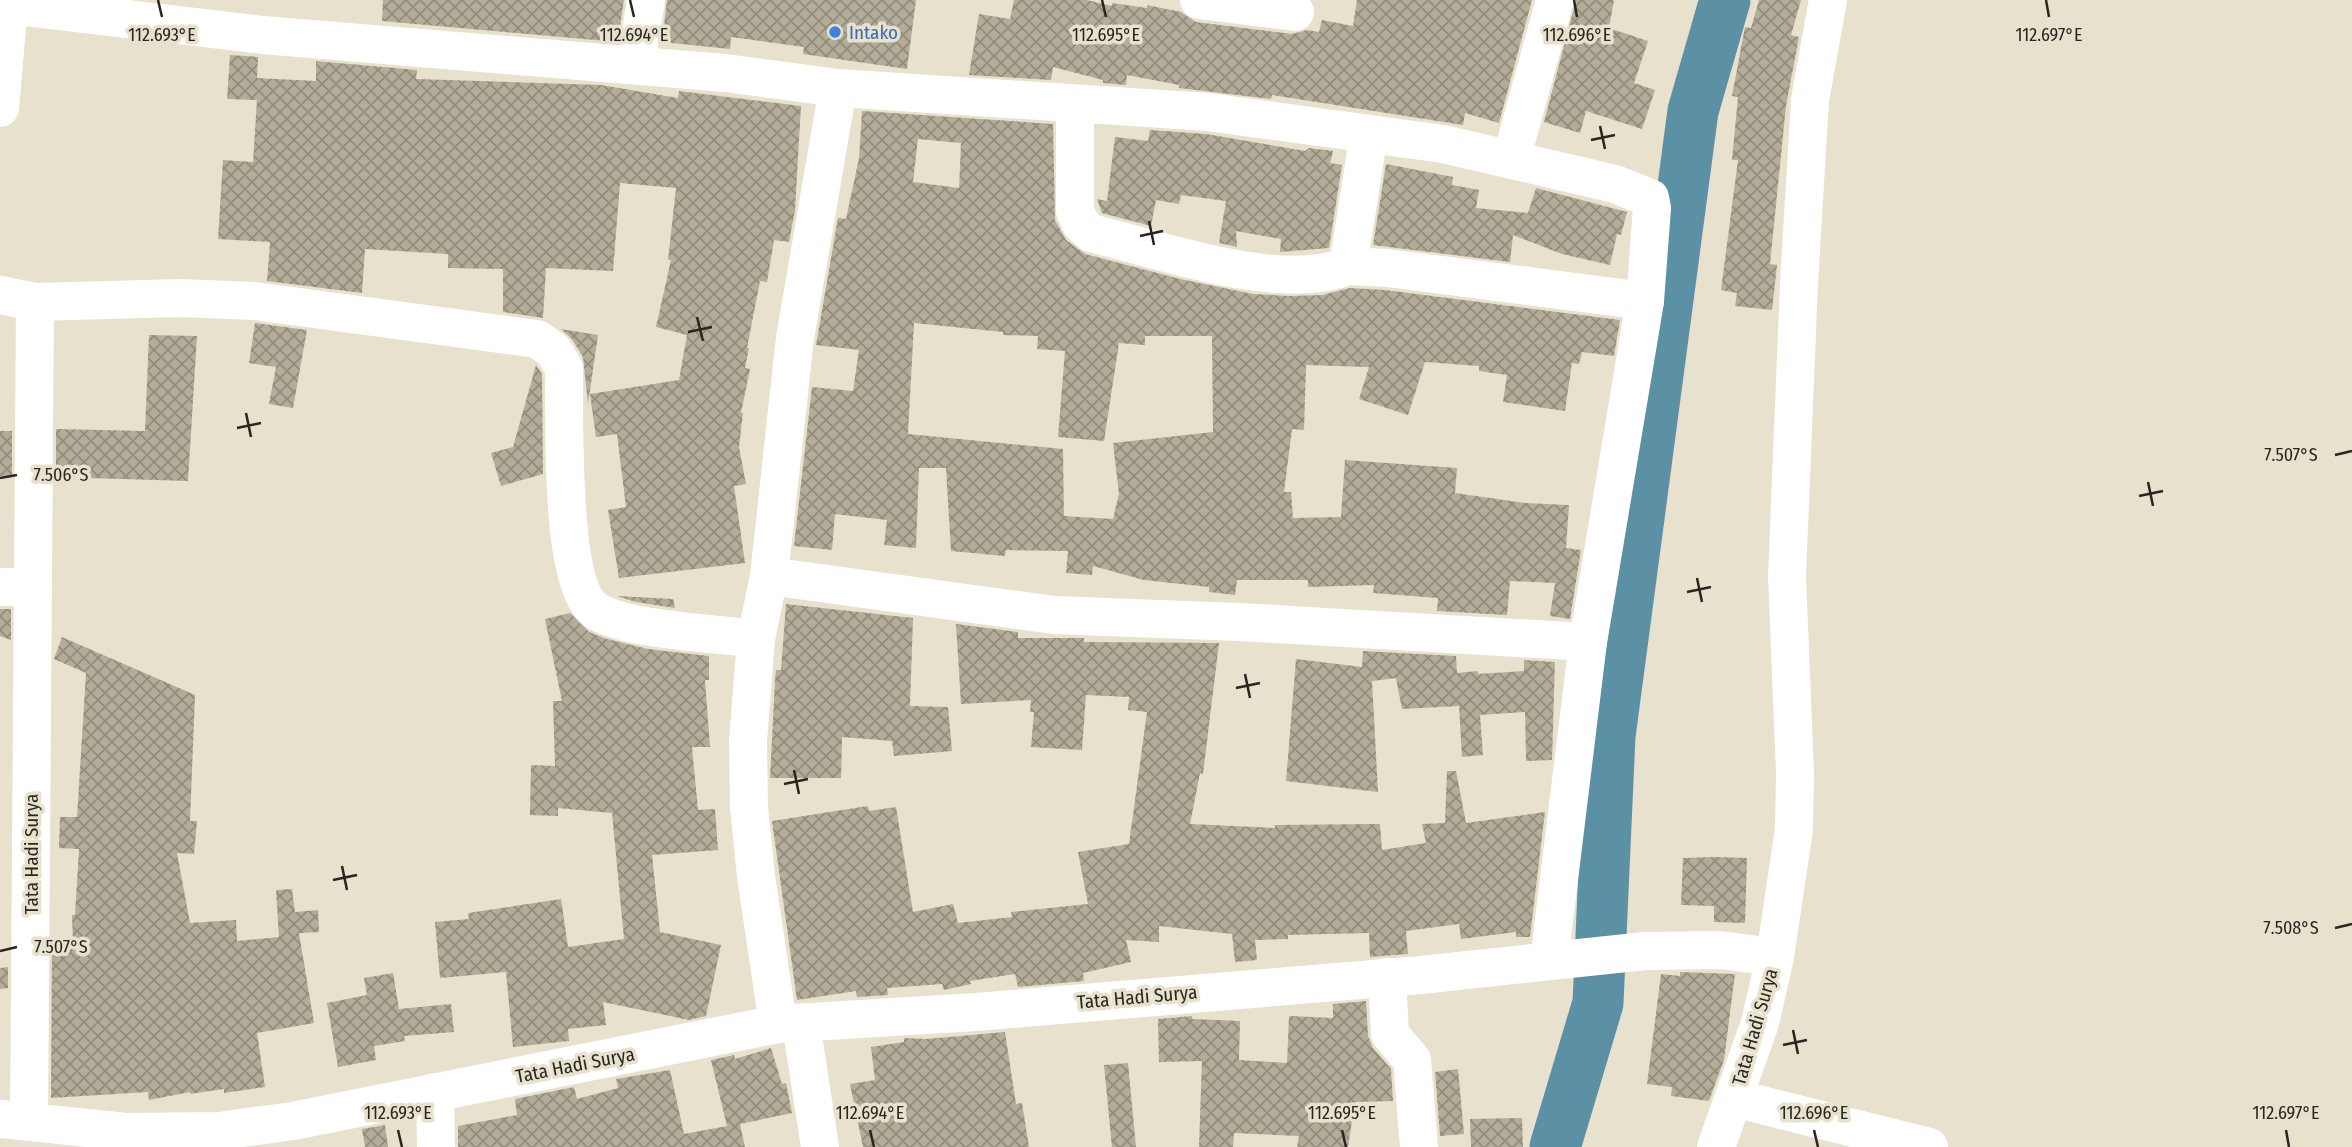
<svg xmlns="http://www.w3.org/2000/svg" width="2352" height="1147" font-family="'Fira Sans Condensed',sans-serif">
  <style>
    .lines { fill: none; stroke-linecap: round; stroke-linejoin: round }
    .river { stroke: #5b90a5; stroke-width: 51 }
    .building { fill: url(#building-cross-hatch); fill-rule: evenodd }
    .minor { stroke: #fff; stroke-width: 38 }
    .ticks { fill: none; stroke: #28261f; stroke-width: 2.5 }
    .shop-dot { fill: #3f7fe0; stroke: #e7e1cd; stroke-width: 2.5 }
    .labels { text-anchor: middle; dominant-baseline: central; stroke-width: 7; stroke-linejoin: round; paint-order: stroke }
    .shop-label { font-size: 19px; fill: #366cbe; stroke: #e7e1cd; text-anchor: start }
    .street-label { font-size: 19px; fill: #28261f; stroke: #e7e1cd }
    .ticks-label { font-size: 18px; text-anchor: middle; fill: #28261f; stroke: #e7e1cd; stroke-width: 7; stroke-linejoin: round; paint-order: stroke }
  </style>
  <defs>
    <pattern id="building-cross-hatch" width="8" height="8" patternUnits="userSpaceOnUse" patternTransform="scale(1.75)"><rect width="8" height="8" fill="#b2ac99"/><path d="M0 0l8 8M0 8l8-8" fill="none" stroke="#918c7c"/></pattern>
  </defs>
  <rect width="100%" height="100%" fill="#e7e1cd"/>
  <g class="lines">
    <polyline class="river" points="1555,1147 1598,1003 1610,736 1693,111 1725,0"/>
  </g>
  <g class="building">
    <polygon points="383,0 624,0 618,39 606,37 606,41 382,21"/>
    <polygon points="667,0 916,0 907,69 803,54 804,47 731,37 730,49 662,42"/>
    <polygon points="1014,0 1087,0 1112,6 1112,3 1147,8 1147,5 1181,12 1196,22 1292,34 1307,30 1319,32 1322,20 1353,26 1357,0 1532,0 1499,123 1465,113 1463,125 1272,95 1271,99 1179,88 1179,85 1127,75 1126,85 1103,83 1103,80 1053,67 1051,80 969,75 979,14 1010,19"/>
    <polygon points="1576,0 1614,0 1609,28 1648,41 1634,83 1655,90 1642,129 1586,111 1580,133 1544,122"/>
    <polygon points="1759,0 1801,0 1791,35 1799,37 1786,106 1770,264 1777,265 1772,310 1735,306 1737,293 1721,290 1738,160 1732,160 1738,97 1732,96 1745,27 1751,28"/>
    <polygon points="230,55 258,57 257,78 316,81 316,61 417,70 416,79 601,85 678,98 679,91 801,106 795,210 789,242 774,240 767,282 760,281 747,348 749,348 745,368 750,369 741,413 743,413 739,447 746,484 734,486 745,563 619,578 608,510 626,507 617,434 596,437 590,394 679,380 687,335 656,327 671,260 668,260 676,188 620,183 613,271 546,268 543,318 503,312 503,269 448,268 448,254 365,249 362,293 267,281 270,242 218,239 223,160 253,162 257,100 227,99"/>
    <path d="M862,111L1053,124L1055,220L1066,240L1085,254L1180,279L1253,294L1290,296L1322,295L1350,288L1385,290L1620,320L1614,356L1582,352L1579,364L1572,363L1565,411L1503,402L1507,375L1479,371V366L1425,362L1408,415L1359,399L1369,367L1306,365L1304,430L1292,429L1284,492H1291L1293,518L1341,517L1345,460L1457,468L1455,493L1525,503L1569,505L1566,548L1581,550L1570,619L1550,616L1555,583L1510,581L1507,615L1437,611L1438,598L1373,593L1374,585L1308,587V580H1237L1235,595L1209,592V587L1144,580L1093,566L1092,575L1066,573L1068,551L1006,550L1005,556L951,551L946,468H919L916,548L884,545L887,520L835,514L832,550L794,546L812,387L853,391L859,350L816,345L838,218L846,219L859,158ZM918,139L961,143L959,188L913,182ZM914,323L1003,332V335L1038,336L1037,349L1065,351L1058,437L1104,441L1119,343L1145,345V336H1212L1213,432L1113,443L1119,494L1113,519L1064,516L1063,449L908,434Z"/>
    <polygon points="1150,130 1206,134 1305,151 1309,148 1333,151 1330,163 1342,165 1329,248 1280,252 1281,239 1236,231 1237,247 1219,243 1226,201 1181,195 1179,204 1156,200 1151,226 1102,213 1097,199 1107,201 1115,137 1148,141"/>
    <polygon points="1386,164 1453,177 1452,185 1479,190 1476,208 1528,213 1536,188 1627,212 1621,235 1617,234 1610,265 1562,254 1513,235 1510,262 1373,245"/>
    <polygon points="255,323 307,330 293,408 269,404 276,367 249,363"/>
    <polygon points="561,329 598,335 588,404 583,357 572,339"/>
    <polygon points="149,335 197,336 188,481 56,477 56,429 145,431"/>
    <polygon points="536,365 542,374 543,474 501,486 491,453 513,447"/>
    <rect x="0" y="431" width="12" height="45"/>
    <polygon points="617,596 673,599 675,608 636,602"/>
    <polygon points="786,604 913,618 910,706 948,707 952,751 894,756 892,741 842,737 841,778 770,778 775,681 776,670 781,670"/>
    <polygon points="0,609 11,609 11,640 0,636"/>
    <polygon points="570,613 589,632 607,639 648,649 709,656 709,680 705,680 710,747 692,747 698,810 715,809 718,850 652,855 660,932 721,945 706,1016 689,1020 603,1002 606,1025 568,1029 569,1041 513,1047 506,972 440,978 435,922 469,919 468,913 561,899 568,947 624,939 612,813 558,808 558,816 530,815 531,765 555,766 553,701 562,701 545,619"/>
    <polygon points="956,624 1018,632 1018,638 1084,638 1084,642 1219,643 1203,774 1200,773 1190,824 1275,828 1275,825 1380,824 1382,850 1426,843 1422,824 1445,823 1447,771 1456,771 1466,823 1545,812 1530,937 1516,937 1516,932 1461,939 1459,924 1406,931 1408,954 1370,957 1369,933 1288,935 1288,939 1255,940 1257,960 1235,962 1232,934 1159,926 1159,942 1126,940 1131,962 1083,973 1084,981 1018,987 1015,974 970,981 971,984 944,990 942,984 887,988 888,995 857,997 856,991 797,1000 772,821 868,806 869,811 896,807 913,912 953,904 958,923 1012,917 1011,912 1088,904 1078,852 1129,844 1147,712 1128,710 1129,697 1086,695 1082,750 1031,747 1034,712 1030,712 1031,700 961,704"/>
    <polygon points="62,637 195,695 190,821 197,821 194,854 177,853 190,923 236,920 237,941 279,937 276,890 292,889 295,912 318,910 319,932 299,933 314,1023 257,1033 265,1087 224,1093 224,1089 190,1094 190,1092 149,1100 148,1092 51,1098 52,946 73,945 72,915 75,915 79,849 59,848 60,817 77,817 86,673 54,659"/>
    <polygon points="1363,651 1456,656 1457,673 1478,671 1478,674 1524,671 1524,660 1555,662 1552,760 1526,761 1525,712 1480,715 1483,755 1462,757 1459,706 1402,709 1396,678 1372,681 1378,792 1286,781 1296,659 1362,667"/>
    <polygon points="1715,857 1747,858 1745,923 1714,922 1714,906 1681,905 1683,858"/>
    <polygon points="8,967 8,988 0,989 0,968"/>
    <polygon points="1680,972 1735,974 1724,1060 1709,1101 1671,1096 1672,1087 1647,1084 1661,974 1680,976"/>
    <polygon points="393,973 399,1009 451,1004 454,1032 404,1036 405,1041 374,1046 376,1060 338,1067 327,1003 367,995 364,978"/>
    <polygon points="1366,1001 1368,1036 1373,1048 1391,1069 1393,1101 1355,1102 1348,1147 1297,1147 1299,1136 1234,1133 1233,1147 1199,1147 1202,1061 1159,1062 1158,1019 1192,1016 1192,1019 1240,1021 1239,1060 1287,1063 1289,1016 1333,1018 1333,1004"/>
    <polygon points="1005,1032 1016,1104 1022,1103 1029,1147 863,1147 850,1084 875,1080 871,1047 904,1042 904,1038 926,1039"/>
    <polygon points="771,1048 782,1084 786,1083 792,1113 740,1124 745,1147 458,1147 458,1126 517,1115 515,1099 574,1087 577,1099 618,1088 616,1079 670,1070 684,1134 727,1126 711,1060 734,1055 735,1059"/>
    <polygon points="1128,1063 1136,1147 1112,1147 1104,1065"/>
    <polygon points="1458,1069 1464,1134 1440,1136 1435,1072"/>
    <polygon points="1522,1118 1523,1147 1471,1147 1470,1119"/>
    <polygon points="385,1125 388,1147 365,1147 362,1129"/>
  </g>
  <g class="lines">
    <g class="minor">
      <polyline points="1199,0 1295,12"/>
      <polyline points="0,4 263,35 725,73 838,88 1208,112 1443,144 1615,184 1650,198 1652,208 1645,301 1588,642 1549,961"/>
      <polyline points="636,65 646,0"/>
      <path d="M1075,104V211L1081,224L1091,233C1161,250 1280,293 1348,266"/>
      <polyline points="0,108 9,5"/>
      <polyline points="1369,134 1348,266 1387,268 1645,301"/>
      <polyline points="1511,160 1555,0"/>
      <polyline points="0,295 35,302 29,1121"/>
      <path d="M35,302L180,298L255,301L537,339L553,350L564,368C565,414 558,590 598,612C633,631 714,633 756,639"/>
      <polyline points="769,576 1054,615 1239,622 1588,642"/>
      <polyline points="0,587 32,587"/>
      <polyline points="1775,957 1794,829 1795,773 1787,576 1799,283 1810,100 1828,0"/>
      <polyline points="1387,977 1390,1034 1412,1060 1419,1147"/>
      <polyline points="801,1023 820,1147"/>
      <polyline points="778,1024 756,876 749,807 748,741 756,639 769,576 795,338 838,88"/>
      <polyline points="435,1092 436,1147"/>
      <polyline points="1734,1098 1929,1147"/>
      <polyline points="0,1119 126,1132 219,1131 293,1121 778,1024 976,1012 1421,975 1645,951 1720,950 1775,957 1760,1023 1716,1147"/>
    </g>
  </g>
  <path class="ticks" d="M158,0L162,17M630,0L634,17M1102,0L1106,17M1574,0L1577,17M2046,0L2049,17M1600,126L1605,149M1591,140L1615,135M1149,221L1154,245M1140,236L1163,231M697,317L703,341M688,332L712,327M246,413L251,437M237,428L261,423M2335,455L2352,451M0,478L17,475M2148,482L2153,506M2139,496L2163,491M1697,578L1702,602M1687,592L1711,587M1245,674L1250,698M1236,688L1260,683M794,770L799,794M784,784L808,779M342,866L347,890M333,880L357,875M2335,928L2352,924M0,951L17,947M1793,1030L1798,1054M1783,1045L1807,1040M398,1130L402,1147M870,1130L874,1147M1342,1130L1346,1147M1814,1130L1818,1147M2286,1130L2289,1147"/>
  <circle class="shop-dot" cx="835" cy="32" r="7"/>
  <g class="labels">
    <g class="shop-label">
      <text x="849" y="32">Intako</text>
    </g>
    <g class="street-label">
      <text transform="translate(31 854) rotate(-90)">Tata Hadi Surya</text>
      <text transform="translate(1137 997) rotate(-5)">Tata Hadi Surya</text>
      <text transform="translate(1755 1027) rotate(-74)">Tata Hadi Surya</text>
      <text transform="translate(575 1065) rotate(-11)">Tata Hadi Surya</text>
    </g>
  </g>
  <g class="ticks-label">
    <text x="162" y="41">112.693°E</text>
    <text x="634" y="41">112.694°E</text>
    <text x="1106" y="41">112.695°E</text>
    <text x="1577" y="41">112.696°E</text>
    <text x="2049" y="41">112.697°E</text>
    <text x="2291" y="461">7.507°S</text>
    <text x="61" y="481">7.506°S</text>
    <text x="2291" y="934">7.508°S</text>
    <text x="61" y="953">7.507°S</text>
    <text x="398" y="1119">112.693°E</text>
    <text x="870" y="1119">112.694°E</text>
    <text x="1342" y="1119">112.695°E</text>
    <text x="1814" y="1119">112.696°E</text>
    <text x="2286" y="1119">112.697°E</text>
  </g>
</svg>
